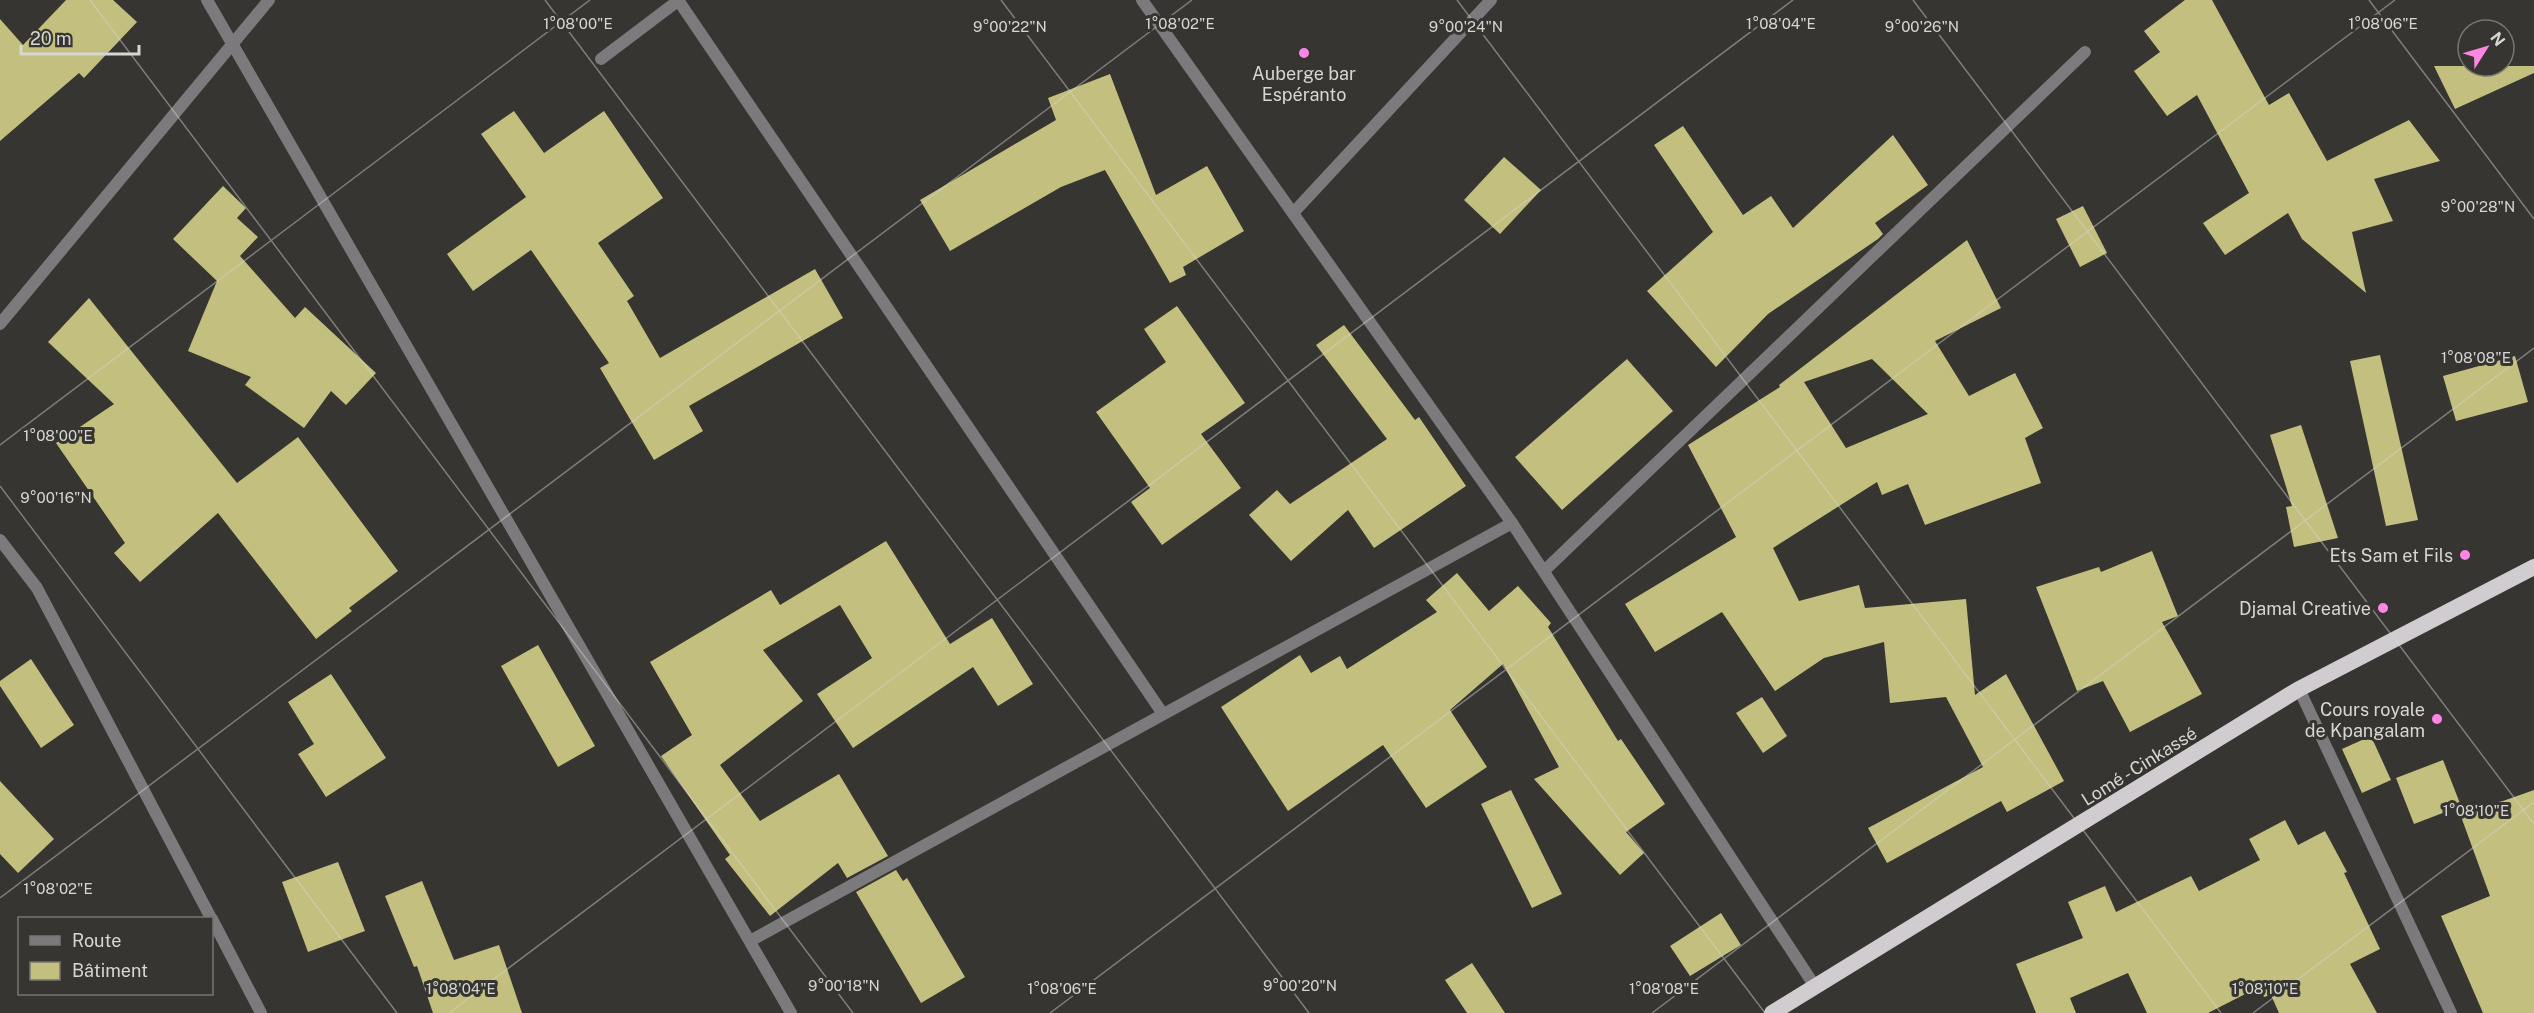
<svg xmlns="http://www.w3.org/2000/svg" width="2534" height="1013" font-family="'Public Sans',sans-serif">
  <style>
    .building { fill: #c3bf7e; fill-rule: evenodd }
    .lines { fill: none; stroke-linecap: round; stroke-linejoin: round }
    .service { stroke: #7c7a7c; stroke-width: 12 }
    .minor { stroke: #7c7a7c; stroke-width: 12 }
    .trunk { stroke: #d1ccd0; stroke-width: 16 }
    .ticks { fill: none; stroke: #d6d6d3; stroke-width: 1.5; stroke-opacity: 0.45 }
    .poi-dot { fill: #fc86e3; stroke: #363531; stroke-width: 2 }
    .labels { text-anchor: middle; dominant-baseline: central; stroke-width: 6; stroke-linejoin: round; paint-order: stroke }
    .poi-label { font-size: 18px; fill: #d6d6d3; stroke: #363531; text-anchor: end }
    .street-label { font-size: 18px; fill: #d6d6d3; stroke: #363531 }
    .ticks-label { font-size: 15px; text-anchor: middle; fill: #d6d6d3; stroke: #363531; stroke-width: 6; stroke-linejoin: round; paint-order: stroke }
  </style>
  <rect width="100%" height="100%" fill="#363531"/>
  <g class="building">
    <polygon points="66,0 113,0 137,22 84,78 79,73 0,141 0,19 23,45"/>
    <polygon points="2185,0 2212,0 2269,105 2289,93 2327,161 2409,120 2440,161 2374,179 2393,221 2352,232 2366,293 2302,239 2288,213 2225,255 2203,223 2249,193 2197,95 2167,116 2134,71 2160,52 2144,31"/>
    <polygon points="2434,66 2534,66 2534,73 2455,109"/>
    <polygon points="1110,74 1156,195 1207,166 1244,231 1183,267 1186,275 1170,283 1105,170 1061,187 950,251 920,200 1056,120 1048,98"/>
    <polygon points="514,111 544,153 604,111 663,198 598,243 634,296 627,301 660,358 815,269 843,318 689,406 703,431 654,460 600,368 609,363 531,250 473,291 447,254 526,197 481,134"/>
    <polygon points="1683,126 1743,215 1771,196 1793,228 1893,135 1928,185 1875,223 1883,234 1878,239 1768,314 1716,367 1647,291 1713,232 1654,145"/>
    <polygon points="1504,157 1541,190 1500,234 1464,200"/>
    <polygon points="223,186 246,208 237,218 258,237 240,256 295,318 305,307 376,373 346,405 331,391 304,428 245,385 251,377 188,351 217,281 173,239"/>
    <polygon points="2083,206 2107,253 2080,267 2056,219"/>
    <path d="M1967,240L2001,308L1935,341L1969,396L2015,373L2043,428L2025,438L2041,483L1925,525L1908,484L1882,495L1877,482L1773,548L1799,601L1859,585L1865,608L1966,599L1975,695L2006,674L2064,781L2007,812L2001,801L1887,863L1868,828L1983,767L1946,697L1890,703L1884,642L1824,658L1775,691L1722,612L1655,652L1625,604L1736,537L1688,445L1780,387L1779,385ZM1872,359L1928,414L1846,448L1804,382Z"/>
    <polygon points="89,298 237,483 298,437 398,571 349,608 352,611 316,639 218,513 140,582 114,553 125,543 56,443 114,404 48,342"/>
    <polygon points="1177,306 1245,403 1201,434 1241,488 1162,545 1131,502 1150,488 1096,412 1166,362 1144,329"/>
    <polygon points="1344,325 1415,420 1419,417 1466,486 1374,548 1348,510 1291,561 1249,515 1277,490 1290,504 1387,439 1316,345"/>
    <polygon points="2380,355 2418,520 2386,526 2350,361"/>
    <polygon points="2515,356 2528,402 2456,421 2443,376"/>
    <polygon points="1627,359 1673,411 1562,510 1515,457"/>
    <polygon points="2301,425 2338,538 2294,547 2286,507 2292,506 2270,435"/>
    <polygon points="886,541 950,644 992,618 1033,684 998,706 973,667 853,748 817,694 872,658 840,605 763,650 803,701 720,765 760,821 839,774 888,856 847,878 838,863 770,916 725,859 730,855 661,756 692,735 650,662 771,590 780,605"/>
    <polygon points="2152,551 2178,616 2162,622 2202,694 2130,732 2103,681 2077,691 2036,587 2099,567 2101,572"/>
    <polygon points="1457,573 1489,611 1518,586 1551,623 1548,627 1618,741 1621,739 1665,804 1626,832 1644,853 1620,875 1534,779 1559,767 1503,664 1450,710 1487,767 1426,808 1383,745 1288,811 1221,707 1300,655 1311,673 1340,656 1347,669 1437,612 1426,600"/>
    <polygon points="538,645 595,746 558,767 501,666"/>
    <polygon points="31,659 74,725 41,748 0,686 0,681"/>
    <polygon points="331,674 386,758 326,797 298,754 314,744 288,702"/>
    <polygon points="1762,697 1787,736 1763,753 1736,713"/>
    <polygon points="2371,736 2391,780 2362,793 2342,749"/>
    <polygon points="2443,760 2461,806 2414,824 2396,778"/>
    <polygon points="0,781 54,839 18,873 0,854"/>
    <polygon points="1511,790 1562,894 1532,908 1481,804"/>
    <polygon points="2534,790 2534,1013 2483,1013 2441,916 2490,896 2459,811 2503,801"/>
    <polygon points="2285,820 2298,845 2325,831 2347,872 2344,873 2380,949 2350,964 2377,1013 2279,1013 2271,995 2264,997 2259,987 2208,1013 2147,1013 2128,973 2070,998 2076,1013 2036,1013 2016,964 2083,938 2068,902 2105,886 2116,912 2191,876 2199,891 2260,860 2249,839"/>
    <polygon points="338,862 365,931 308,952 282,882"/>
    <polygon points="896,870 903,881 907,878 965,977 921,1003 856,892"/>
    <polygon points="422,881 454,960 499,945 522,1013 433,1013 417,966 414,967 385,896"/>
    <polygon points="1721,913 1741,945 1690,976 1670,946"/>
    <polygon points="1472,963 1505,1013 1467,1013 1445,980"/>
  </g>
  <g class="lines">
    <polyline class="service" points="1544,571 2085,52"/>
    <g class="minor">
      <polyline points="207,0 791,1013"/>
      <polyline points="678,0 1163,714"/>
      <polyline points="1142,0 1512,523 1816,988"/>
      <polyline points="601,59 679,0"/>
      <polyline points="1294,212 1491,0"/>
      <polyline points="0,324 269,0"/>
      <polyline points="0,540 37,588 211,918"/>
      <polyline points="2299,689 2451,1013"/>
      <polyline points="212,919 261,1013"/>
      <polyline points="750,941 1512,523"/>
    </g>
    <polyline class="trunk" points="1772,1013 2299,689 2534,567"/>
  </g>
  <path class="ticks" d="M90,0L853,1013M545,0L1309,1013M1001,0L1765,1013M1457,0L2221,1013M1913,0L2534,824M2369,0L2534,219M0,445L590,0M0,486L397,1013M0,898L1192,0M449,1013L1793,0M1050,1013L2395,0M1652,1013L2534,348M2253,1013L2534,802"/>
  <g class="poi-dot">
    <circle cx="1304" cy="53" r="6"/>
    <circle cx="2465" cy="555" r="6"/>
    <circle cx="2383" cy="608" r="6"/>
    <circle cx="2437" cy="719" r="6"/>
  </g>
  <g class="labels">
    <g class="poi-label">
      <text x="1304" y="73" text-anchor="middle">Auberge bar<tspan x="1304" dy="21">Espéranto</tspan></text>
      <text x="2453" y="555">Ets Sam et Fils</text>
      <text x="2371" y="608">Djamal Creative</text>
      <text x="2425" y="709">Cours royale<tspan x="2425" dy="21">de Kpangalam</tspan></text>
    </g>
    <g class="street-label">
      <text transform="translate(2139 766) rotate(-32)">Lomé - Cinkassé</text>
    </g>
  </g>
  <g class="ticks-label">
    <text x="578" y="29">1°08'00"E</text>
    <text x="1180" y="29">1°08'02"E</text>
    <text x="1781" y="29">1°08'04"E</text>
    <text x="2383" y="29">1°08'06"E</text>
    <text x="1010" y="32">9°00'22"N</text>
    <text x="1466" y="32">9°00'24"N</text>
    <text x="1922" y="32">9°00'26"N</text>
    <text x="2478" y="212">9°00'28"N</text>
    <text x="2476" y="363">1°08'08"E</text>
    <text x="58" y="441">1°08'00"E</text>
    <text x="56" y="503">9°00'16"N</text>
    <text x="2476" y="816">1°08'10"E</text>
    <text x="58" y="894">1°08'02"E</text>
    <text x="844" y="991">9°00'18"N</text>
    <text x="1300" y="991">9°00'20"N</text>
    <text x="461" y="994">1°08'04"E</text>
    <text x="1062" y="994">1°08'06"E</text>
    <text x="1664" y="994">1°08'08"E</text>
    <text x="2265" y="994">1°08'10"E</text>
  </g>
  <rect x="18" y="917" width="195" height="78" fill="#363531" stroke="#767572" stroke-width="1.5"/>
  <rect x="30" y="936" width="30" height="9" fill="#7c7a7c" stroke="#767572" stroke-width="1.5"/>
  <text x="72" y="947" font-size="18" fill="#d6d6d3">Route</text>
  <rect x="30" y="962" width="30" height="18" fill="#c3bf7e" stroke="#767572" stroke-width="1.5"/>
  <text x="72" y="977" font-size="18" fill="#d6d6d3">Bâtiment</text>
  <g transform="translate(2486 48) rotate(53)"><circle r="28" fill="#363531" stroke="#767572" stroke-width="1.5"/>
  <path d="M0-4.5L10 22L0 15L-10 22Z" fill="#fc86e3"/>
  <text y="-9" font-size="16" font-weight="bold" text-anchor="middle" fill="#d6d6d3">N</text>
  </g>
  <path d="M21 45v9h118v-9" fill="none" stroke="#d6d6d3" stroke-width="3"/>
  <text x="30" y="45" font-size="18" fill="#d6d6d3" stroke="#363531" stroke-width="4.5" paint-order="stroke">20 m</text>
</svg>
